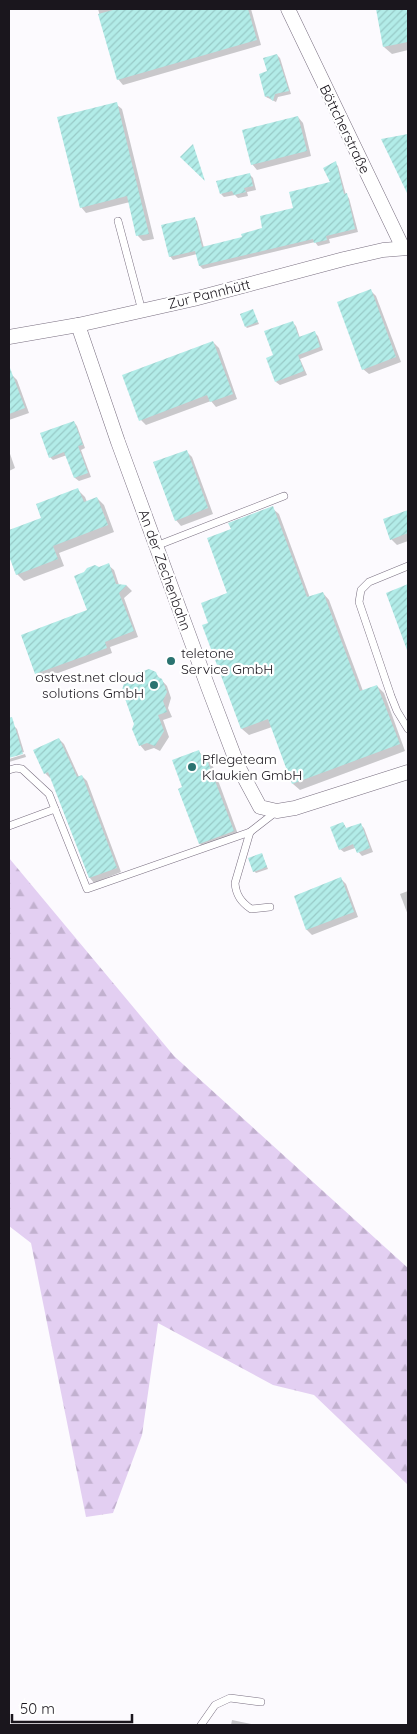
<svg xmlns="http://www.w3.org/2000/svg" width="417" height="1734" font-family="Quicksand,sans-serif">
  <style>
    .forest { fill: url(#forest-firs) }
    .shadow { fill: #0003 }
    .building { fill: url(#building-hatch) }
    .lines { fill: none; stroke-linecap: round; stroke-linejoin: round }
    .lane-casing { stroke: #796f80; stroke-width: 8 }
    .street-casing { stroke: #796f80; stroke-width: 15 }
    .lane { stroke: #fff; stroke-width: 7 }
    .street { stroke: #fff; stroke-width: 14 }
    .poi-dot { fill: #2a7370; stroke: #fff; stroke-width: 2 }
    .labels { text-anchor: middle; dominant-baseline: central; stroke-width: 4.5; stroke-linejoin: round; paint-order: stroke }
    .street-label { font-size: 14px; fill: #1a161d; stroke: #fff }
    .poi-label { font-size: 14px; fill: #1a161d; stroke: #fff; text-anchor: start }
  </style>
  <defs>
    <pattern id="forest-firs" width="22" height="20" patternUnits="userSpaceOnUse" patternTransform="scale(1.25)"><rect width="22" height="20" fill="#e3cff2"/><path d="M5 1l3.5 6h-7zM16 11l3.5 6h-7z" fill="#c2b1cf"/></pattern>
    <pattern id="building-hatch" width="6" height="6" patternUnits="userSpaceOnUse" patternTransform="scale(1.25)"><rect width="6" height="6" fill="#b2ece8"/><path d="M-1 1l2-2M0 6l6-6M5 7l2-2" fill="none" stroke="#98cac7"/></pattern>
  </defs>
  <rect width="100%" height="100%" fill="#fcfafe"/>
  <polygon class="forest" points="9,858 174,1056 408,1268 408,1485 314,1395 273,1385 158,1323 142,1435 113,1513 86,1517 31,1243 9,1226"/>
  <g class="shadow">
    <polygon points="98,9 251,9 261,45 123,85 118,79"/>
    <polygon points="377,9 408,9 408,50 392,54 384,47"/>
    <polygon points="277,55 280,58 291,94 278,97 276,102 266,97 261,74 269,72"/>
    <polygon points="116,104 122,109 154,239 143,241 138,236 130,202 86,213 81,207"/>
    <polygon points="298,117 303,123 311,156 257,170 252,164"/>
    <polygon points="408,135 408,192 383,140"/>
    <polygon points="335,163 338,166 346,195 349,198 358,232 329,239 330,243 318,246 315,242 203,269 200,266 197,254 173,260 170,256 194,218 197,221 204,248 244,238 264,229 332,183"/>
    <polygon points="249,174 253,178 256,190 247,192 248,196 238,198 235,195 224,197 221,194"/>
    <polygon points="371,291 376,296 401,362 369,374 363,369"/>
    <polygon points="253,311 259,324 247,328 246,327"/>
    <polygon points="292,322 296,326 300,338 314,332 318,336 323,350 300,359 307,375 280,385 276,382"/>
    <polygon points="213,342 219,348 237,399 216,407 211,401 146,425 141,420"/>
    <polygon points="12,375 17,380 29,413 9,420 9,376"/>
    <polygon points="74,422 77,426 85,448 81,450 91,477 79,481 75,478 67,455 53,460 50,457"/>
    <polygon points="9,451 15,468 9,471"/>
    <polygon points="186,451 192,457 213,514 181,526 176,520"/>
    <polygon points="78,490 85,497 87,502 97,498 104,505 114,532 59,553 64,566 24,581 17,574 10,556 9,557 9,531 43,518"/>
    <polygon points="272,508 279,514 310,598 323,593 329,600 363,691 377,686 384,693 405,751 300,790 293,784 272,727 249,735 242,729 204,626 210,624 229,594 232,530"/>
    <polygon points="408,511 408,541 397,545 391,539 384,520"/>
    <polygon points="108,565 114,570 119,585 127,586 132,591 124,598 138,637 110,647 112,653 42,679 37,674 22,636 89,611 99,568"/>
    <polygon points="408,586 408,642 404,638 387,594"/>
    <polygon points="155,673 167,686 171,698 168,708 172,717 163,720 169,737 160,751 154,748 145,751 140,745"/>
    <polygon points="13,725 17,729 24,752 9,757 9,726"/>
    <polygon points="59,739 64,744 79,777 82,776 87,781 121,872 94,883 90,878 51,777 50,778 45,773"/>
    <polygon points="198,751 212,764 239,837 206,850 200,844 183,788"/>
    <polygon points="25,754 26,757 9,762 9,759"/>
    <polygon points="343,823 347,829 360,824 364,828 373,852 362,856 355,848 344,852 340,849"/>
    <polygon points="262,855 268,869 256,873 254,871"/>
    <polygon points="341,879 346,884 358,917 312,935 307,930 295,896"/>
    <polygon points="408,891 408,915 400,894"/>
    <polygon points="232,1720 256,1725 231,1725"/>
  </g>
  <g class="building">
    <polygon points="117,9 248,9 257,40 117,80 98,14"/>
    <polygon points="376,9 408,9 408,42 383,47"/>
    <polygon points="277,54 289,91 275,94 273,101 268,96 265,97 259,74 267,71 263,58"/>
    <polygon points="117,102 149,234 136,236 127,196 80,208 57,117"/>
    <polygon points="298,116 307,151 251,165 242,130"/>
    <polygon points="408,134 408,195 381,139"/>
    <polygon points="193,144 205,181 180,157"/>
    <polygon points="336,161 344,194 347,193 355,229 326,236 327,240 314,243 313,239 199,266 195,251 169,257 161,225 195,217 202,247 242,237 241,234 262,228 260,216 293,208 289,192 330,182 323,168"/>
    <polygon points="250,173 253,186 244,188 246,192 234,195 232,191 220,194 216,181"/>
    <polygon points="371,289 396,357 362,370 337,302"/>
    <polygon points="253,309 258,322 245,327 240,314"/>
    <polygon points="293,321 299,337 315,331 320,347 298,355 304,371 275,382 266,358 273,355 264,331"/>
    <polygon points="213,341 233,394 210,402 207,395 139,421 122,375"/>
    <polygon points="10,368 25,408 9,414 9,369"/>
    <polygon points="74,421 83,445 78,446 88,473 74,478 64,452 49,458 40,433"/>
    <polygon points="187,450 208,508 175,521 153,462"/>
    <polygon points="78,488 84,502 97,497 108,525 53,546 58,559 16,575 9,556 9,530 41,518 36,504"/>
    <polygon points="273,506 307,597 323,592 360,691 377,685 400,744 292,784 268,719 241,729 202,625 208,623 201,603 227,593 207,538 231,529 228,523"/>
    <polygon points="408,510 408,533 390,540 383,519"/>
    <polygon points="109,563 116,584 127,585 119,593 134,631 105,642 107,648 35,674 21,635 87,610 74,576 84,572 87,568 95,565 99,567"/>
    <polygon points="408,584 408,649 407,650 386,593"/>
    <polygon points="149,669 156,672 158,677 162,679 167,692 163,701 167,712 158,715 164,731 155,746 147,743 139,746 132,729 134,724 122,690 126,677"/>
    <polygon points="12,717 23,754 9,758 9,718"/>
    <polygon points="59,738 77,777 82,775 117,868 89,878 48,772 44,774 33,750"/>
    <polygon points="199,750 202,758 206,757 234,831 199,844 178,789 182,787 172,760"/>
    <polygon points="343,822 346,828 361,823 370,848 357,853 353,844 339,850 330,827"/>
    <polygon points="262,853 267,867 253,872 248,858"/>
    <polygon points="341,877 354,912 306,930 294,896"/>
  </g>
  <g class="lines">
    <g class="lane-casing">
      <g id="lane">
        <polyline points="118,221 142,311"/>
        <polyline points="156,546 284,496"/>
        <polyline points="408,566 369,582 361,590 359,602 391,696 397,711 408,729"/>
        <polyline points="9,770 16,768 22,769 49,794 87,889 250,832 277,811"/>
        <polyline points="9,826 55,809"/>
        <path d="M250,832L235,883C236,895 241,902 251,909L270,907"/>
        <polyline points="201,1725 215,1705 230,1698 261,1702"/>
      </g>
    </g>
    <g class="street-casing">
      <g id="street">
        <polyline points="288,9 403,248"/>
        <polyline points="78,325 118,442 208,687 238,766 260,807 277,811 295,808 408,772"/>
        <polyline points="9,337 78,325 194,299 344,259 383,250 408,248"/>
      </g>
    </g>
    <use href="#lane" class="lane"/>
    <use href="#street" class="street"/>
  </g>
  <g class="poi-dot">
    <circle cx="171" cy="661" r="5"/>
    <circle cx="154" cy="685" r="5"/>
    <circle cx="192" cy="767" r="5"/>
  </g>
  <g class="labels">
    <g class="street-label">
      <text transform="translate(345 129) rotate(64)">Böttcherstraße</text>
      <text transform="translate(209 294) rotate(-14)">Zur Pannhütt</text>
      <text transform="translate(165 570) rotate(70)">An der Zechenbahn</text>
    </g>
    <g class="poi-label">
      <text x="181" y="653">teletone<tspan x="181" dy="16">Service GmbH</tspan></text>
      <text x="144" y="677" text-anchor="end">ostvest.net cloud<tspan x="144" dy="16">solutions GmbH</tspan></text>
      <text x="202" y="759">Pflegeteam<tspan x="202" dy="16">Klaukien GmbH</tspan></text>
    </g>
  </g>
  <rect width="417" height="1734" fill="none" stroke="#1a161d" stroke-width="20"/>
  <path d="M12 1714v8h120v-8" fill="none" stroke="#1a161d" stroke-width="2.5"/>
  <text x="20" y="1714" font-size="15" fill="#1a161d" stroke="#ffffff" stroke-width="4" paint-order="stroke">50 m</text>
</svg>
